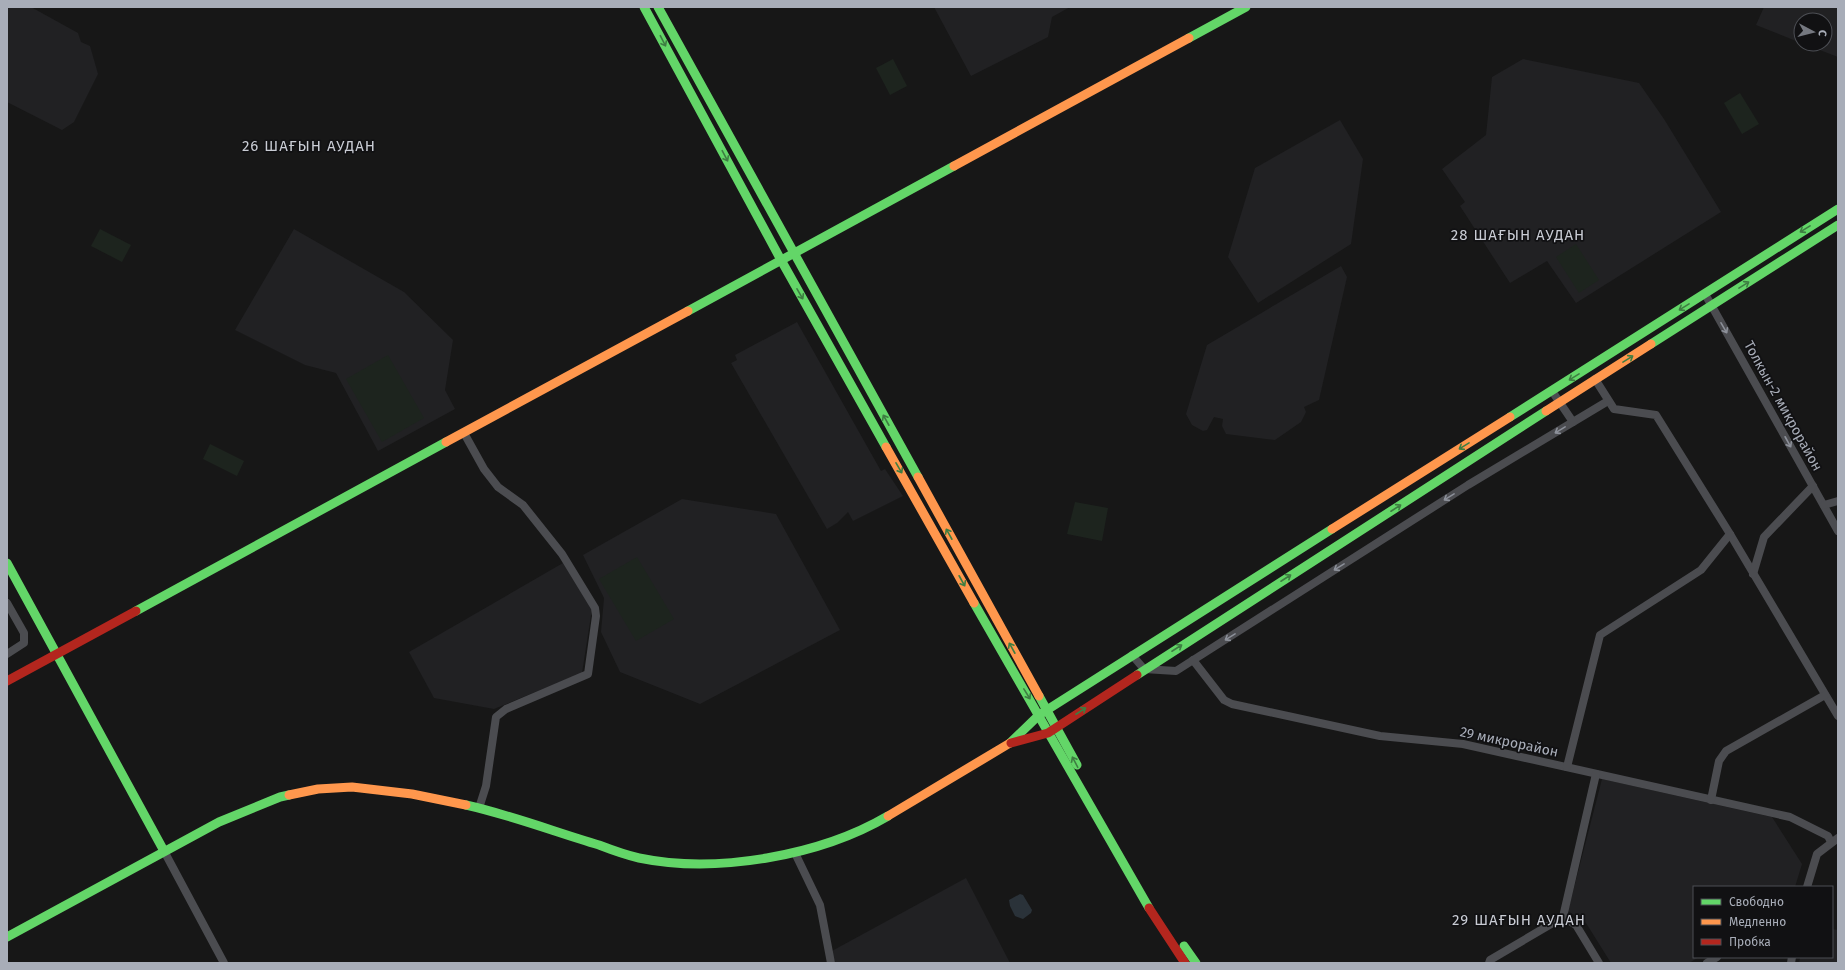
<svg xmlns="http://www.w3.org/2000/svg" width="1845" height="970" font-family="'Fira Sans',sans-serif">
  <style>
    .built { fill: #212123 }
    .green { fill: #1d241e }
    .water { fill: #2a3239 }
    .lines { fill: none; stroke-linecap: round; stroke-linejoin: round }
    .street { stroke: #4b4c50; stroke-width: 8 }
    .fast { stroke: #63d668; stroke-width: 9 }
    .slow { stroke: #ff974d; stroke-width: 9 }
    .jam { stroke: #b3261e; stroke-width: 9 }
    .oneway { stroke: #3e7d42 }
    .oneway2 { stroke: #8c9099 }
    .labels { text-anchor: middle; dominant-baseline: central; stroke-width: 3.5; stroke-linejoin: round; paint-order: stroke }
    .street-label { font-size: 14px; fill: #a8adb8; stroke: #111113 }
    .neighbourhood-label { font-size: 15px; letter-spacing: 1px; fill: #c9ccd4; stroke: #111113 }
  </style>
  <rect width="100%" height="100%" fill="#171717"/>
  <g class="built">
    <polygon points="7,7 31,7 78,33 81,42 90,46 98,74 74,122 62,130 7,102"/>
    <polygon points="934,7 1070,7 1052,17 1048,37 971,76"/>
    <polygon points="1764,7 1838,7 1838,57 1804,44 1825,44 1825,20 1801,20 1801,43 1756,25"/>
    <polygon points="1523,59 1639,83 1664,119 1721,212 1576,303 1547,261 1510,283 1460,206 1465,202 1442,169 1486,135 1492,77"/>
    <polygon points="1340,120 1363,159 1351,244 1258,303 1228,257 1255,168"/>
    <polygon points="294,229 404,292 453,340 445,390 455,409 378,451 336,373 305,365 235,330"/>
    <polygon points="1341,266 1347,277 1319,400 1304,407 1306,412 1301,422 1275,440 1226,434 1222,426 1223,419 1214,417 1207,430 1203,431 1192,425 1186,414 1207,345"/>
    <polygon points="797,322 881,471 885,469 903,496 853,521 848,512 837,523 827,529 731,363 737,360 735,355"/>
    <polygon points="682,499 776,514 840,630 700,704 620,672 601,632 604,598 583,555"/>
    <polygon points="563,563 592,609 582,673 494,709 434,698 409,652"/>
    <polygon points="1602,779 1772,817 1802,864 1795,887 1694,887 1694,957 1699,957 1689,963 1611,963 1586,923 1568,911"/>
    <polygon points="966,878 1010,963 836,963 830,952"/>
    <polygon points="1832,929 1838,930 1838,963 1799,963 1800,957 1832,957"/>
  </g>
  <g class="green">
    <polygon points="893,59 907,86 890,95 876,68"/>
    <polygon points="1740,93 1759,124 1742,134 1724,103"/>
    <polygon points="100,229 131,245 122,262 91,246"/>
    <polygon points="1576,244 1599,280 1579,293 1556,257"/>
    <polygon points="388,355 424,418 382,442 346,379"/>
    <polygon points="210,444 244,461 237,476 203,459"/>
    <polygon points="1075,502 1108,508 1102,541 1067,534"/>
    <polygon points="637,557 674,619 636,641 599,579"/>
  </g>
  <polygon class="water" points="1020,894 1023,895 1032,910 1031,913 1023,919 1015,916 1010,906 1009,900"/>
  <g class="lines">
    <g class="street">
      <polyline points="1705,294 1838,531"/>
      <polyline points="1595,379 1614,409 1656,415 1730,534 1838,716"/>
      <polyline points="1573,422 1608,401"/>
      <polyline points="464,433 484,469 498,487 523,505 562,554 595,608 596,616 588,674 506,709 496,717 486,786 479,808"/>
      <polyline points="1824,505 1838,501"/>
      <polyline points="1753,574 1764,537 1813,486"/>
      <polyline points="7,603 24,633 24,643 7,654"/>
      <polyline points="1132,655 1144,669 1176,671 1468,485 1573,422 1552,391"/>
      <polyline points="1193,660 1224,700 1232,704 1380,736 1463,744 1790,817 1828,836 1831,842"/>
      <polyline points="1567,767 1600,635 1701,570 1730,534"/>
      <polyline points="1711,800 1719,761 1726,751 1825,695"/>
      <polyline points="164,851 224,963"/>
      <polyline points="795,853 820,905 831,963"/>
      <polyline points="1807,887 1817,854 1838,838"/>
      <polyline points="1563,917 1576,925 1599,963"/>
      <polyline points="1489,963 1490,960 1563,917 1596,774"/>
      <polyline points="1707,963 1717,957"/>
      <polyline points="1791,963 1792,957"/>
    </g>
    <g class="fast">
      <polyline points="644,7 781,260 886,447"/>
      <polyline points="658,7 918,477"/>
      <polyline points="1189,38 1246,7"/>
      <polyline points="688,311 954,166"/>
      <polyline points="1651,344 1838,225"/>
      <polyline points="1510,417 1838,209"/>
      <polyline points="7,563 164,851"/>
      <polyline points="974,603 1149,908"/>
      <polyline points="136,611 446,442"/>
      <polyline points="1137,675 1546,411"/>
      <polyline points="1039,696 1077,765"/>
      <polyline points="1010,743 1039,715 1332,529"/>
      <path d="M466,805C511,815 555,832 599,845C612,850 626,855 639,858C716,874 820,856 888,816"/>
      <polyline points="7,937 219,822 280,797 289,795"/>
      <polyline points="1184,946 1196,963"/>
    </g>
    <g class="slow">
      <polyline points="954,166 1189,38"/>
      <polyline points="1546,411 1651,344"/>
      <polyline points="446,442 688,311"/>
      <polyline points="886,447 974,603"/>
      <polyline points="918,477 1039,696"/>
      <polyline points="1332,529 1510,417"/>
      <polyline points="289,795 318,789 352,787 412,794 466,805"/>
      <polyline points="888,816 1010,743"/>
    </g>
    <g class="jam">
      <polyline points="7,681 136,611"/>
      <polyline points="1011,743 1048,733 1137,675"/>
      <polyline points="1149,908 1185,963"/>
    </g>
  </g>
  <defs><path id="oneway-shaft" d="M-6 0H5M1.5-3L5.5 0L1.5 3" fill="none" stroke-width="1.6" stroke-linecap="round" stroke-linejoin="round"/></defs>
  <g class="oneway">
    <use href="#oneway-shaft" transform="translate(663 41) rotate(63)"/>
    <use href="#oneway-shaft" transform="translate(725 156) rotate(62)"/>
    <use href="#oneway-shaft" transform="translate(1805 229) rotate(148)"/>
    <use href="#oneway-shaft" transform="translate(1744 285) rotate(-32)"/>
    <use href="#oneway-shaft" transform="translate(800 294) rotate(60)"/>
    <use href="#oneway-shaft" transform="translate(1684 307) rotate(148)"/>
    <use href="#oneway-shaft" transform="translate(1628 359) rotate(-32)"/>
    <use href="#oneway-shaft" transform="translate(1574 377) rotate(148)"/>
    <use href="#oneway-shaft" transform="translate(886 420) rotate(-119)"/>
    <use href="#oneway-shaft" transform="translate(1464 446) rotate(148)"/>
    <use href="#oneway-shaft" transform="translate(899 468) rotate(60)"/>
    <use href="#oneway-shaft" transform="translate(1396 508) rotate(-33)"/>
    <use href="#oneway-shaft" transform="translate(949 534) rotate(-119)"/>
    <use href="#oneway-shaft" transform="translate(1286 578) rotate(-33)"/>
    <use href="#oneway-shaft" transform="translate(962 581) rotate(61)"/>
    <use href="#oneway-shaft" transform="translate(1012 648) rotate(-119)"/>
    <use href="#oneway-shaft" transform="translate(1177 648) rotate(-33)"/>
    <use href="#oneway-shaft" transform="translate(1027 694) rotate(58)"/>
    <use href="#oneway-shaft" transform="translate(1081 711) rotate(-33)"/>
    <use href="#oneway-shaft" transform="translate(1075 762) rotate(-118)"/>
  </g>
  <g class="oneway2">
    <use href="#oneway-shaft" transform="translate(1724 328) rotate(60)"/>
    <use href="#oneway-shaft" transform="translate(1560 430) rotate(149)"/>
    <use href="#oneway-shaft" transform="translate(1788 442) rotate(61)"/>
    <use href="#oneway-shaft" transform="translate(1449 497) rotate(148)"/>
    <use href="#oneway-shaft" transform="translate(1339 567) rotate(148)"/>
    <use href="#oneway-shaft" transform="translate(1230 637) rotate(148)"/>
  </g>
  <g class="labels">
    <g class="street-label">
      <text transform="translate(1783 406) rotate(61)">Толкын-2 микрорайон</text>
      <text transform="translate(1509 742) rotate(12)">29 микрорайон</text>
    </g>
    <g class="neighbourhood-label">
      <text x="309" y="146">26 ШАҒЫН АУДАН</text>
      <text x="1518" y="235">28 ШАҒЫН АУДАН</text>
      <text x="1519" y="920">29 ШАҒЫН АУДАН</text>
    </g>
  </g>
  <rect width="1845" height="970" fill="none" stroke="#a8adb8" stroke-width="16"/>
  <rect x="1693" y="886" width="140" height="72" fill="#111113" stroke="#4d4f55"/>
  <rect x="1701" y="899" width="20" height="6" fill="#63d668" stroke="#4d4f55"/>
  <text x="1729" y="906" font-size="12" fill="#a8adb8">Свободно</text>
  <rect x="1701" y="919" width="20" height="6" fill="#ff974d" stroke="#4d4f55"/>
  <text x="1729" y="926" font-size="12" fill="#a8adb8">Медленно</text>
  <rect x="1701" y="939" width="20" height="6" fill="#b3261e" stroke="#4d4f55"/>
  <text x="1729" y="946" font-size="12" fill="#a8adb8">Пробка</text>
  <g transform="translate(1813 32) rotate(97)"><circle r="19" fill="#111113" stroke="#4d4f55"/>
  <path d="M0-3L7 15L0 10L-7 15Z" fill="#757880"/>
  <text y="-6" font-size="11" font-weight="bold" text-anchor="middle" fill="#a8adb8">С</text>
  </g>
</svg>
